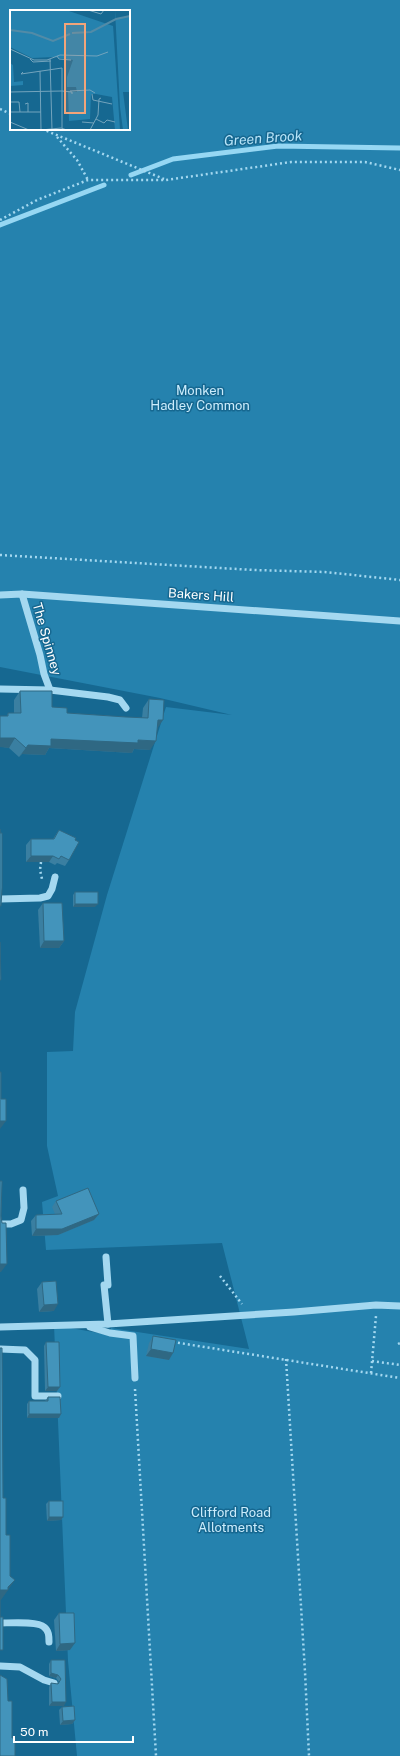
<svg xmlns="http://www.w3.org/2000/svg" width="400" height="1756" font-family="'Public Sans',sans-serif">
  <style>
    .green { fill: #2582ae; fill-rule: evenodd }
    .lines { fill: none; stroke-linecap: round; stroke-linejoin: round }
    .stream { stroke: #96d7f3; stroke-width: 5 }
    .path { stroke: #a4d8f0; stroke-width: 2.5; stroke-dasharray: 2 3; stroke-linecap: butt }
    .minor { stroke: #a4d8f0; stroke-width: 7 }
    .wall { fill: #3a7fa1 }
    .shaded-wall { fill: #2f6883 }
    .building { fill: #4394bb; stroke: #2f6883 }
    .labels { text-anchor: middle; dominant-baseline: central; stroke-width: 3; stroke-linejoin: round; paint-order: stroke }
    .park-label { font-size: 13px; fill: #cbecfc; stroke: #166891 }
    .street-label { font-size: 13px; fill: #fff; stroke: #166891 }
    .water-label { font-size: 14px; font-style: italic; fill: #b8e4f8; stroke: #166891 }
    .inset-river { fill: none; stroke: #528ba7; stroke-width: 2 }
    .inset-road { fill: none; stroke: #73a4bd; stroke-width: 1 }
    .view { fill: #f2a479; fill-opacity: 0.15; stroke: #f2a479; stroke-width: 2 }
    .inset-edge { fill: none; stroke: #fff; stroke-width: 2 }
  </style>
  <rect width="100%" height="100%" fill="#166891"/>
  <path class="green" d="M0,0H400V1756H77L68,1661L54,1325L110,1335L111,1328L249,1349L222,1243L46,1250L42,1202L58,1196L47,1146V1052L73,1051L75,1012L107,895L166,707L232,715L160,698L0,667ZM11,11H129V129H11Z"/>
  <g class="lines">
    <g class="stream">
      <polyline points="131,175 173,159 278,146 400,148"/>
      <polyline points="0,225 104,185"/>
    </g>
    <g class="path">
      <polyline points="0,109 11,114"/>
      <polyline points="42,129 164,179"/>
      <polyline points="57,137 77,160 88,180"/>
      <polyline points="0,220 37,200 88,180 166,180 291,162 365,162 400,170"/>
      <polyline points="0,555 254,570 325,572 400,580"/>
      <polyline points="41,862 40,870 42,879"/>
      <polyline points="220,1276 242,1304"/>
      <polyline points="173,1342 400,1378"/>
      <polyline points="398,1344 400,1343"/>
      <polyline points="286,1359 305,1672 309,1756"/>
      <polyline points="372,1361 400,1365"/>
      <polyline points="371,1373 376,1316"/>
      <polyline points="135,1389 156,1756"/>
    </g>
    <g class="minor">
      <polyline points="22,594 40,655 44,674 50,690"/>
      <polyline points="0,595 22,594 400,621"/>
      <polyline points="0,689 50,690 108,697 120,700 126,708"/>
      <polyline points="0,899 40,898 48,896 52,889 55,877"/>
      <polyline points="0,1224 11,1224 21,1220 24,1208 23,1190"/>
      <polyline points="108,1324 294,1312 376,1305 400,1306"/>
      <polyline points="0,1327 108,1324 104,1285 108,1285 106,1257"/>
      <polyline points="90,1327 110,1333 133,1336 135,1378"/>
      <polyline points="0,1349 25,1350 35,1360 35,1396 58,1396"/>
      <path d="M0,1623C10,1623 38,1621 44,1627C49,1631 49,1636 49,1642"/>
      <polyline points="0,1666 20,1667 44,1680 54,1683"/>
    </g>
  </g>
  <g class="wall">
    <polygon points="20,691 52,707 67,713 126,717 142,718 143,708 149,699 157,729 150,750 134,749 132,753 49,748 45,755 22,754 19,757 9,748 3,747 7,716 8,713 14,713 14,700"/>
    <polygon points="59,830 75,840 69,860 65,866 57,863 55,865 49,862 26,862 26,845 31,839 53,839"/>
    <polygon points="75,892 95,907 73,907 73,895"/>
    <polygon points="43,903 64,941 59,948 40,948 38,910"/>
    <polygon points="56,1201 99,1214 94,1220 58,1235 32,1236 31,1221 36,1215 55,1214 52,1207"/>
    <polygon points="42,1282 54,1311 39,1312 37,1289"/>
    <polygon points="153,1336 169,1360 146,1356 149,1343"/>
    <polygon points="46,1342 60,1387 57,1391 45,1391 44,1346"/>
    <polygon points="48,1397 61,1414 59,1418 27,1418 27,1404 29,1401 45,1401"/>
    <polygon points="49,1501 63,1517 61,1520 47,1521 46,1504"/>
    <polygon points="59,1613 70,1650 56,1651 54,1620"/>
    <polygon points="51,1660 65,1660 64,1706 49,1706 49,1687 51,1683 58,1684 59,1682 56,1678 49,1676 49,1664"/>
    <polygon points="62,1707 75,1720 72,1724 60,1725 59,1710"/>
  </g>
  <g class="shaded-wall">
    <polygon points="158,720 163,720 157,729"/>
    <polygon points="0,738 15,738 9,748 0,747"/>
    <polygon points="51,739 138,740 156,741 150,750 134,749 132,753 49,748 45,755 22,754 19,757 28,745"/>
    <polygon points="31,856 53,856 49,862 26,862"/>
    <polygon points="75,904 98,904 95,907 73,907"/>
    <polygon points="44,941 64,941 59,948 40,948"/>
    <polygon points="0,1121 6,1121 0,1129"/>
    <polygon points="99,1214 94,1220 58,1235 32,1236 36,1229"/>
    <polygon points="0,1264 7,1264 1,1272 0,1272"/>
    <polygon points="58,1304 54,1311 39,1312 44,1305"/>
    <polygon points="151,1349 173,1353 169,1360 146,1356"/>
    <polygon points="48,1387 60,1387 57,1391 45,1391"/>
    <polygon points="29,1414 61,1414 59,1418 27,1418"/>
    <polygon points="49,1517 63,1517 61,1520 47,1521"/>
    <polygon points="15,1580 1,1600 0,1600 0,1590 8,1587"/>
    <polygon points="75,1643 70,1650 56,1651 60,1644"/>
    <polygon points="51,1673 58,1675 56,1678 49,1676"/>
    <polygon points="52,1702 66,1702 64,1706 49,1706"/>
    <polygon points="75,1720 72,1724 60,1725 63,1721"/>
  </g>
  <g class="building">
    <polygon points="20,691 52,691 52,707 67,708 67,713 126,717 148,718 149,699 164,700 163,720 158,720 156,741 138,740 138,743 51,739 51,746 28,745 26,748 15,738 0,738 0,716 8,716 8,713 21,713"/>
    <polygon points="0,829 0,833 2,833 2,888 1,906 0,906"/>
    <polygon points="59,830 76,838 75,840 79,842 69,860 61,856 59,859 53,856 31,856 31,839 54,839"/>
    <rect x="75" y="892" width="23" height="12"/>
    <polygon points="43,903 62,903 64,941 44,941"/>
    <polygon points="0,942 1,980 0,980"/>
    <polygon points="0,1072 1,1072 1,1099 6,1099 6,1121 0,1121"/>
    <polygon points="0,1181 2,1181 1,1216 2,1223 6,1223 7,1264 0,1264"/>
    <polygon points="88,1188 99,1214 62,1229 36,1229 36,1215 62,1214 56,1201"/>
    <polygon points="56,1281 58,1304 44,1305 42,1282"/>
    <polygon points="153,1336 176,1340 173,1353 151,1349"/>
    <polygon points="46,1342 59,1342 60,1387 48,1387"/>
    <polygon points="0,1348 2,1348 3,1498 6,1498 6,1535 10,1535 10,1576 15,1580 8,1587 8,1590 0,1590 0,1617 3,1617 3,1650 0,1650"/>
    <polygon points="48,1397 60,1397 61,1414 29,1414 29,1401 48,1401"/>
    <rect x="49" y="1501" width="14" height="16"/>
    <polygon points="59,1613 74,1613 75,1643 60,1644"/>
    <polygon points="51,1660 65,1660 66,1702 52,1702 51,1683 58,1684 61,1679 58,1675 51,1673"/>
    <polygon points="0,1675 7,1679 8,1701 12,1701 12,1738 15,1738 15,1756 0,1756"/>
    <polygon points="74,1706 75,1720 63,1721 62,1707"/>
  </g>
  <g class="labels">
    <g class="park-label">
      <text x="200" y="390">Monken<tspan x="200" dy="15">Hadley Common</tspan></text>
      <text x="231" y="1512">Clifford Road<tspan x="231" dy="15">Allotments</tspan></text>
    </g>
    <g class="street-label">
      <text transform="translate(201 595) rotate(4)">Bakers Hill</text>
      <text transform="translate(47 639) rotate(74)">The Spinney</text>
    </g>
    <g class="water-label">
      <text transform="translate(263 138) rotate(-4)">Green Brook</text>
    </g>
  </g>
  <g transform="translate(10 10)">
    <rect width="120" height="120" fill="#166891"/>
    <path d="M0,0H56L103,16L102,0L110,120H105L102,87L86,84H81L80,109L59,111L58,81L67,82L66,77H57V67L63,50L44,47L22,48L0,37ZM105,0L106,9L120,6V82H113L118,120H113L110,97ZM0,53L3,55L4,72L13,71V75L0,76Z" fill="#2582ae"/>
    <path class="inset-river" d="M0,20L22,23L43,31L60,24M62,23L81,22L106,9L120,6"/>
    <path class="inset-road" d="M78,0L91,4L94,0M0,39L24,50H37L50,45L87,46L98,42M47,46L49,49L61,50M20,49L23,52L41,51M40,49L42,120M52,58V118M30,61L31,120M13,62L11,64L52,58M52,81L62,82V84M60,81L80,80L85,83M0,82L52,81M82,84L83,90L102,94M0,92H9L10,102M15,94L18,93V102M0,102H31M86,109L94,113L97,110L105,112M0,112L19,120M72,112L84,113M31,120L51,118L57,120M80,120L88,105L89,89L91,88"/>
    <path class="view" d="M55,14H75V103H55Z"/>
    <rect width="120" height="120" class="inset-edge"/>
  </g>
  <path d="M14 1736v6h119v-6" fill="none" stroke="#ffffff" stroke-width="2"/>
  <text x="20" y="1736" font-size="12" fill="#ffffff" stroke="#166891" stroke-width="3" paint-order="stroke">50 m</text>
</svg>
